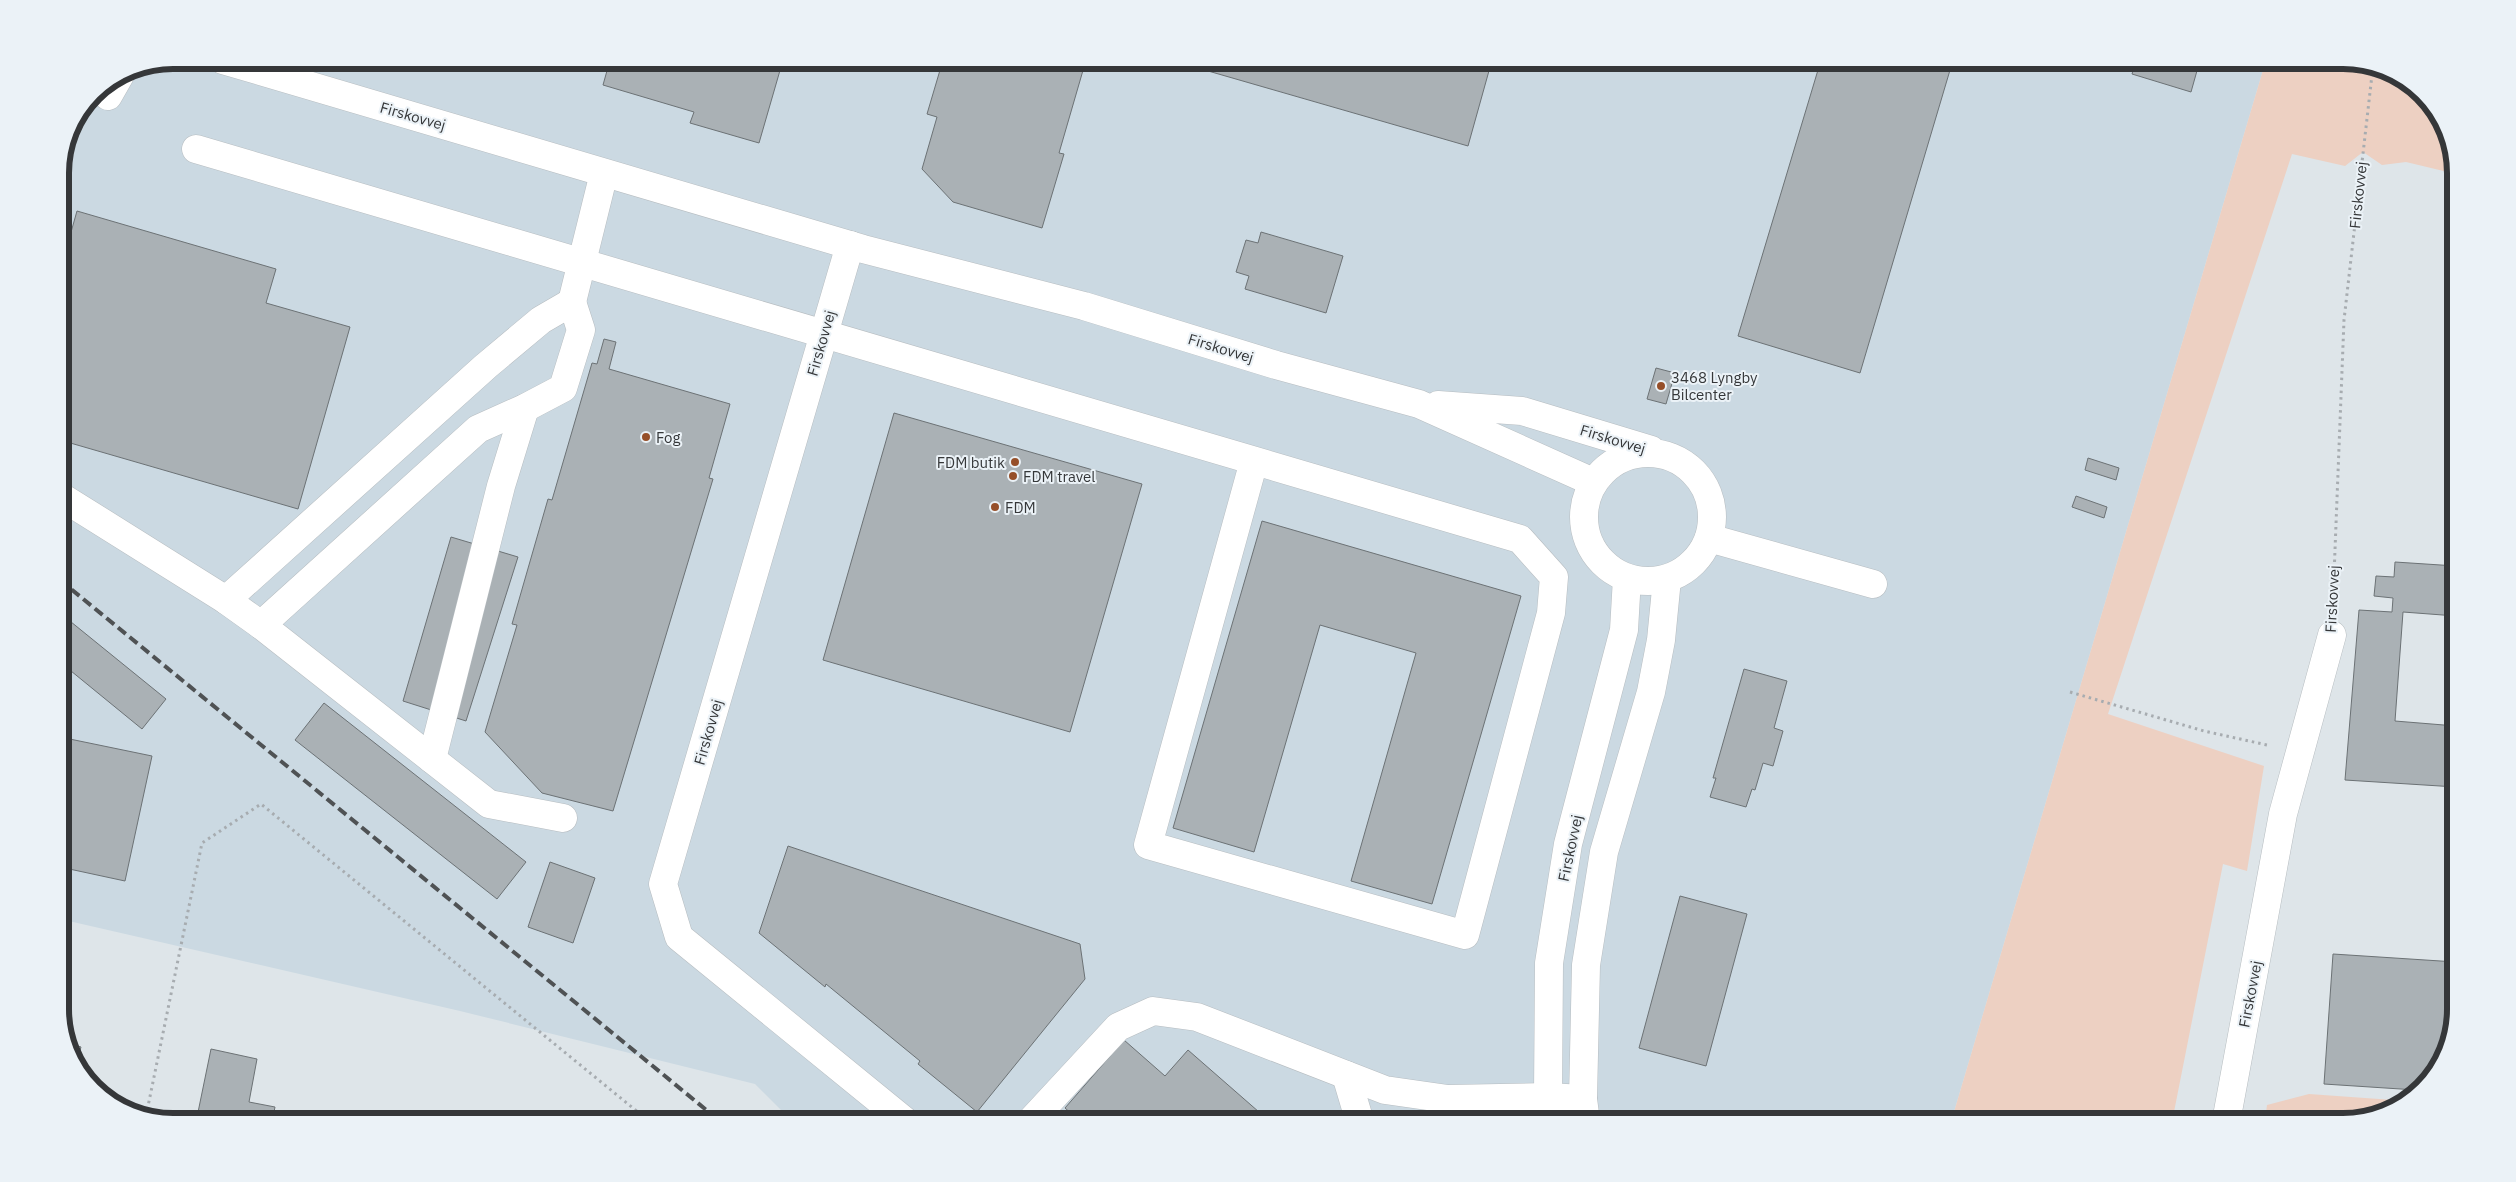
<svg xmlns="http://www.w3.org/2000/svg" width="2516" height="1182" font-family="'IBM Plex Sans',sans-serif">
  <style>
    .built { fill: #cbd9e2 }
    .green { fill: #edd0c2 }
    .building { fill: #aab1b5; stroke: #6c7275 }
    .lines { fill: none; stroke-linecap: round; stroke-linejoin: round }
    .minor-casing { stroke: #b7bdc1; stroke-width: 29 }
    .path { stroke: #a7acb0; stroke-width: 3; stroke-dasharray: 2.5 4; stroke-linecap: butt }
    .minor { stroke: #fff; stroke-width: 28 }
    .rail { stroke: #4f5254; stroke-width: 4; stroke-dasharray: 10 5; stroke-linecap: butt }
    .poi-dot { fill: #964f29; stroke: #ebf2f7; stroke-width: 2 }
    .labels { text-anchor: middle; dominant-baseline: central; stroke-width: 4; stroke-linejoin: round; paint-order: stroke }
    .street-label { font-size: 15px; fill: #353739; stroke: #ebf2f7 }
    .poi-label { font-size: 15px; fill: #353739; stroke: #ebf2f7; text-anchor: start }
    .rim { fill: none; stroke: #353739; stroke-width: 6 }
  </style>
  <rect width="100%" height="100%" fill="#dee5e9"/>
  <polygon class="built" points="173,60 2266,60 1951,1122 793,1122 755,1084 460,1011 60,919 60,166 72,123 93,93 130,69"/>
  <g class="green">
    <polygon points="2266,60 2343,60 2386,69 2437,110 2456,166 2456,174 2406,162 2382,165 2363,152 2345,166 2292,154 2108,714 2264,766 2247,871 2223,864 2172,1122 1951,1122"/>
    <polygon points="2309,1094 2407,1101 2343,1122 2265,1122 2267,1105"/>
  </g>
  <g class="building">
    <polygon points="463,60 511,60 510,65 500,71"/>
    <polygon points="610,60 783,60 759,143 690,123 694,112 603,85"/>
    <polygon points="943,60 1086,60 1059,153 1064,154 1042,228 953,202 922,169 937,117 927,114"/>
    <polygon points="1170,60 1492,60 1468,146"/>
    <polygon points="1821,60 1953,60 1860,373 1738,336"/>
    <polygon points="2093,60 2116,60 2114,66"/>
    <polygon points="2136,60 2200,60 2191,92 2132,74"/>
    <polygon points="77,211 276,269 266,303 350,327 298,509 60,440 60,271"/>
    <polygon points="1261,232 1343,256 1326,313 1245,289 1249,276 1236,272 1246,240 1258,243"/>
    <polygon points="604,339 616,342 609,369 730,404 709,478 713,479 613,811 542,793 485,732 517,625 512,624 548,499 552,500 592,363 597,364"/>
    <polygon points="1656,368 1675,373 1666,404 1647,399"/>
    <polygon points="894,413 1142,484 1070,732 823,660"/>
    <polygon points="2088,458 2119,468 2116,480 2085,470"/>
    <polygon points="2076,496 2107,507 2104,518 2072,507"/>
    <polygon points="1262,521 1521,596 1432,904 1351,881 1416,653 1320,625 1254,852 1173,828"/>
    <polygon points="451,537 518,557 466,721 403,701"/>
    <polygon points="2395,562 2456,566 2456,616 2403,612 2395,721 2456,726 2456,787 2345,780 2359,610 2392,612 2393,598 2374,596 2376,576 2394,577"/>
    <polygon points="60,613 166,699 142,729 60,662"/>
    <polygon points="1744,669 1787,681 1774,728 1783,731 1773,766 1763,763 1755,790 1752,789 1746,807 1710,797 1716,778 1713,778"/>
    <polygon points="324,703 526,862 497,899 295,740"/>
    <polygon points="60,737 152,756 125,881 60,867"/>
    <polygon points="788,846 1080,944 1085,979 977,1112 918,1064 920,1061 826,984 825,987 759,933"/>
    <polygon points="550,862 595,878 573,943 528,927"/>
    <polygon points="1680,896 1747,914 1706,1066 1639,1048"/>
    <polygon points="2333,954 2456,962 2456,1009 2447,1052 2416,1090 2324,1084"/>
    <polygon points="1124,1040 1165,1076 1188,1050 1267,1119 1265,1122 1081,1122 1065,1108"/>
    <polygon points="69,1043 81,1047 76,1064"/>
    <polygon points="211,1049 257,1059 249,1102 275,1107 272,1122 196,1122"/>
    <polygon points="567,1112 608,1122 565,1122"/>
  </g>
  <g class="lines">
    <g class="minor-casing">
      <g id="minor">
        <polyline points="223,60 863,249 1084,306 1276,365 1419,404 1593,482"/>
        <polyline points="108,96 120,75"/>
        <polyline points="196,149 1520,539 1554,577 1551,613 1465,935 1148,845 1254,461"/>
        <polyline points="850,245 663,884 679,937 906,1122"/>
        <polyline points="572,302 604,173"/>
        <polyline points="1438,405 1522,411 1651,450"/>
        <circle cx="1648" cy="517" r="64"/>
        <polyline points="60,496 226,600 261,625 489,804 563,818"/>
        <polyline points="1709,538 1873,584"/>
        <polyline points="226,600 486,366 541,320 572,302"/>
        <polyline points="261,625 478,429 525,408 563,388 581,330 572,302"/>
        <polyline points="432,759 501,486 525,408"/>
        <polyline points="1346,1075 1360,1122"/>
        <polyline points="1030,1122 1118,1027 1153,1011 1197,1017 1385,1090 1448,1099 1548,1097 1583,1099"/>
        <polyline points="1551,1122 1548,1097 1549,963 1568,844 1624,630 1627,578"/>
        <polyline points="1586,1122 1583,1099 1586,965 1604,852 1651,692 1661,640 1667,579"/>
        <polyline points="2226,1122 2283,814 2332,635"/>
      </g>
    </g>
    <g class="path">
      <polyline points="2333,601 2344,320 2373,66"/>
      <polyline points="2070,692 2204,731 2267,745"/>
      <polyline points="146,1116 202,843 261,804 650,1122"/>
    </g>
    <use href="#minor" class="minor"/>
    <polyline class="rail" points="60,580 721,1122"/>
  </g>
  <g class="poi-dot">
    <circle cx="1661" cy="386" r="5"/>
    <circle cx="646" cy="437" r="5"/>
    <circle cx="1015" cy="462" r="5"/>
    <circle cx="1013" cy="476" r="5"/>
    <circle cx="995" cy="507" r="5"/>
  </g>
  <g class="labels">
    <g class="street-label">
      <text transform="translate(413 116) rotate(16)">Firskovvej</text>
      <text transform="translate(2358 195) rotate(-84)">Firskovvej</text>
      <text transform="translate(821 343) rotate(-74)">Firskovvej</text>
      <text transform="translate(1221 348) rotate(17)">Firskovvej</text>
      <text transform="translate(1613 439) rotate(17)">Firskovvej</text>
      <text transform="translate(2332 599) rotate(-87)">Firskovvej</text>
      <text transform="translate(708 732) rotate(-74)">Firskovvej</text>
      <text transform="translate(1570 848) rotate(-78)">Firskovvej</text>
      <text transform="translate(2250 994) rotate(-79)">Firskovvej</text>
    </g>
    <g class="poi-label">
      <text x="1671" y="377">3468 Lyngby<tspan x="1671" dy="17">Bilcenter</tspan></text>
      <text x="656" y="437">Fog</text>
      <text x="1005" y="462" text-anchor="end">FDM butik</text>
      <text x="1023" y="476">FDM travel</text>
      <text x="1005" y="507">FDM</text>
    </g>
  </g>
  <path d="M0 0H2516V1182H0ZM173 69H2343A104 104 0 0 1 2447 173V1009A104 104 0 0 1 2343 1113H173A104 104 0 0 1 69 1009V173A104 104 0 0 1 173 69Z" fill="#ebf2f7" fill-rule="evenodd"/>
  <path class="rim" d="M173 69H2343A104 104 0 0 1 2447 173V1009A104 104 0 0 1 2343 1113H173A104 104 0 0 1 69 1009V173A104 104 0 0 1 173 69Z"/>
</svg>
